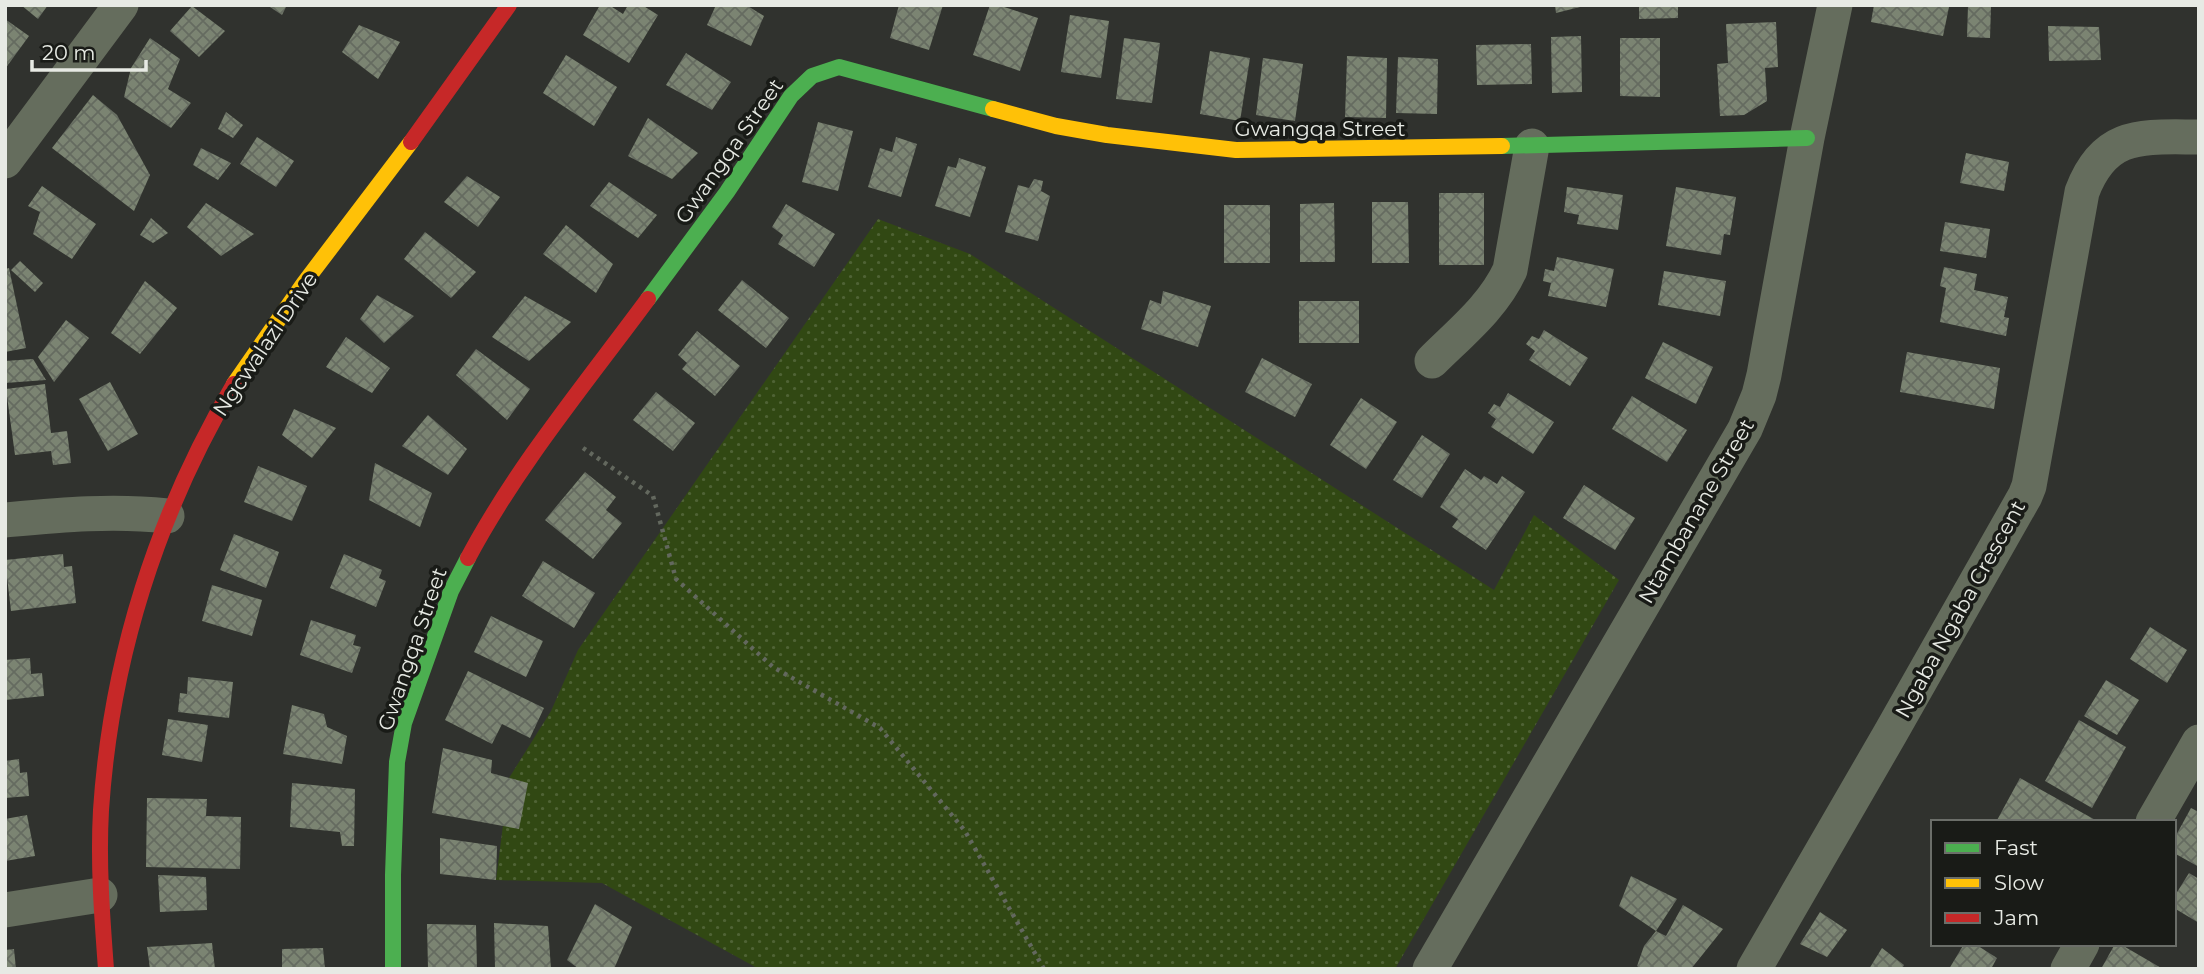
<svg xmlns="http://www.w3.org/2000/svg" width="2204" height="974" font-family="Montserrat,sans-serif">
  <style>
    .green { fill: url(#green-dots) }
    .building { fill: url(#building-cross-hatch) }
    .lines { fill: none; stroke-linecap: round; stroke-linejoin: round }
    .path { stroke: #63685e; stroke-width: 4.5; stroke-dasharray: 3.5 5; stroke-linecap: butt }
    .street { stroke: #656d5d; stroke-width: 35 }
    .fast { stroke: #4caf50; stroke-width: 16 }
    .slow { stroke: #ffc107; stroke-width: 16 }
    .jam { stroke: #c62828; stroke-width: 16 }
    .labels { text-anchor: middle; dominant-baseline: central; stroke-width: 7; stroke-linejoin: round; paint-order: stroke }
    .street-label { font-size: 21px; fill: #e7eae4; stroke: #191b17 }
  </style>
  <defs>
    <pattern id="green-dots" width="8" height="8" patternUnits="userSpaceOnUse" patternTransform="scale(1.75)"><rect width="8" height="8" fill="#314813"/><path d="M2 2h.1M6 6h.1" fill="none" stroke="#4f6335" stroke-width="1.8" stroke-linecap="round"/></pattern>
    <pattern id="building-cross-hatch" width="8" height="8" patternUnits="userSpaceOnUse" patternTransform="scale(1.75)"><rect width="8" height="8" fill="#7b8472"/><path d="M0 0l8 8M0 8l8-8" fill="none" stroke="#656b60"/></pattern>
  </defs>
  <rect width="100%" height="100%" fill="#30322e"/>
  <polygon class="green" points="878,219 970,254 1494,590 1534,515 1619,580 1395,969 759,969 602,883 496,880 509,778 551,711 578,650"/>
  <g class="building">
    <polygon points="21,5 48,5 38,19"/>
    <polygon points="267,5 287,5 282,15"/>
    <polygon points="600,5 609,5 623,14 628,5 642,5 658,15 629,63 583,35"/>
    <polygon points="716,5 746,5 764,16 751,46 707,25"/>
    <polygon points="899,5 943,5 929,50 890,38"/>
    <polygon points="990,5 998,5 1038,18 1020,71 973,55"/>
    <polygon points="1555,5 1583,5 1584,6 1556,13"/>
    <polygon points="1639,5 1678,5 1678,18 1639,19"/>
    <polygon points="1874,5 1949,7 1943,36 1871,22"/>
    <polygon points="192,6 225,31 199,57 170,31"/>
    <polygon points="1968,6 1991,7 1990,38 1967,37"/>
    <polygon points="1070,15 1109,21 1101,78 1061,72"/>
    <polygon points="5,19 29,36 5,69"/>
    <polygon points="1776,22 1778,67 1765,68 1767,101 1744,115 1720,116 1717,64 1728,63 1726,24"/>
    <polygon points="359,25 400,42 378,79 342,52"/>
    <polygon points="2048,26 2099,27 2101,60 2049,61"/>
    <polygon points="1581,36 1582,92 1552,93 1551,37"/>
    <polygon points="150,38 180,59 168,89 191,103 171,128 124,97 131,68"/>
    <polygon points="1124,38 1160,43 1152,103 1116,99"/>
    <polygon points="1620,38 1660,38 1660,97 1620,96"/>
    <polygon points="1531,44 1532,84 1477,85 1476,45"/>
    <polygon points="1210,51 1250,58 1240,121 1200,114"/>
    <polygon points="686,53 731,82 712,110 666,85"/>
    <polygon points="566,55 617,87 594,126 543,93"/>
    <polygon points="1347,56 1387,58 1386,118 1345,117"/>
    <polygon points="1398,57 1438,59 1437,114 1396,113"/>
    <polygon points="1263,58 1303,64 1295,121 1256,115"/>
    <polygon points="93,95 117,115 150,175 134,211 52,148"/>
    <polygon points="226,112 243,125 233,138 218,129"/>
    <polygon points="648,118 698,153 672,179 628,156"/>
    <polygon points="818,122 853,131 838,191 802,182"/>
    <polygon points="257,137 294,161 276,187 240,164"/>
    <polygon points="896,137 917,144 901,197 868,187 880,148 892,152"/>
    <polygon points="201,148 231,163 218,180 193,165"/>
    <polygon points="1966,153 2009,162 2004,191 1960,183"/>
    <polygon points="959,158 986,167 970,217 935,206 948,166 956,168"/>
    <polygon points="467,176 500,197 478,227 444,202"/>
    <polygon points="1034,179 1043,181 1041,191 1050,196 1038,241 1005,232 1018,185 1029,188"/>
    <polygon points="609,182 657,215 638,238 590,206"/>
    <polygon points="42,186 96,224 72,259 33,234 40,212 28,206"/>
    <polygon points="1567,187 1623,195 1618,230 1577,224 1579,215 1564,212"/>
    <polygon points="1676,187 1736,197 1730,235 1724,234 1721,255 1666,246"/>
    <rect x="1439" y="193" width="45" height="72"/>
    <polygon points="1372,202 1408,202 1409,263 1372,263"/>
    <polygon points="206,203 254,234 221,256 187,227"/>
    <polygon points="1334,203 1335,262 1300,262 1300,204"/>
    <polygon points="786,204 835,234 814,267 778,244 783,235 772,227"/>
    <rect x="1224" y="205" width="46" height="58"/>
    <polygon points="151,218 168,233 153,243 140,235"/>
    <polygon points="1945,222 1990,229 1986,258 1940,251"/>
    <polygon points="566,225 613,264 596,293 543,254"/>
    <polygon points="425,232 476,272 451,298 404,259"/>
    <polygon points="1557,257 1614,269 1606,307 1548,296 1551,283 1543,281 1545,269 1554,271"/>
    <polygon points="20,261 43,283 35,292 11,270"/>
    <polygon points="1944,267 1977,274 1974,290 2008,297 2004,317 2009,318 2006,336 1940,322 1946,288 1940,286"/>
    <polygon points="9,268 26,348 5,352 5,269"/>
    <polygon points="1664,271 1726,281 1720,316 1658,305"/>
    <polygon points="742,280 789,318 766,348 718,310"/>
    <polygon points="145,281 177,308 140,354 111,333"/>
    <polygon points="1163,291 1211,306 1198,347 1141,329 1150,300 1161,304"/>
    <polygon points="377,295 414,316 384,343 360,319"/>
    <polygon points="525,296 571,322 529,361 492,337"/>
    <rect x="1299" y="301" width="60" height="42"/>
    <polygon points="66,320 89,338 54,382 38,357"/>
    <polygon points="1544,330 1588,358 1570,386 1529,360 1535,351 1526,344 1532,336 1539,339"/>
    <polygon points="697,331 740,366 715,396 682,369 687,363 678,355"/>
    <polygon points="346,337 390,368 372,393 326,367"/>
    <polygon points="1663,342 1713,367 1696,404 1645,378"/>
    <polygon points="476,349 530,389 507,420 456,375"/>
    <polygon points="1907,352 2000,368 1994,409 1900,392"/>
    <polygon points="1262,358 1312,384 1295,417 1245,392"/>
    <polygon points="33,359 46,380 5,383 5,361"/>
    <polygon points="110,382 138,434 108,451 79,399"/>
    <polygon points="45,384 51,433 67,431 71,463 53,465 51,451 15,455 6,389"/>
    <polygon points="656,392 695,423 673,451 633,420"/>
    <polygon points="1508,393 1554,422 1533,454 1491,427 1496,419 1488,413 1494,404 1500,407"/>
    <polygon points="1632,396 1687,430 1667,462 1612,429"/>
    <polygon points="1361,398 1397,422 1366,469 1330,445"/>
    <polygon points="294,409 336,428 312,458 282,435"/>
    <polygon points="428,415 467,449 448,475 402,446"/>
    <polygon points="1422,435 1450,454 1422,498 1393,480"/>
    <polygon points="375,463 432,493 420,527 369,500"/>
    <polygon points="258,466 307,486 292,521 244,502"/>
    <polygon points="1465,469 1481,480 1484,476 1497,484 1502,476 1525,492 1486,550 1452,527 1458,519 1440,507"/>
    <polygon points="585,472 616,497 606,510 622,523 593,559 545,520"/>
    <polygon points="1584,485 1635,518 1615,550 1563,518"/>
    <polygon points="234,534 279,552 266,588 220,570"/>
    <polygon points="63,554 64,567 72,566 76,603 11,611 5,560"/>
    <polygon points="344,554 382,570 379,578 386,581 376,607 330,588"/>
    <polygon points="543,561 595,593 574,628 522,596"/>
    <polygon points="212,585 262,600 252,636 202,621"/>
    <polygon points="491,616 543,641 526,677 474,652"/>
    <polygon points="311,620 356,635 353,645 361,647 352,673 300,655"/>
    <polygon points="2150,627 2187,650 2167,683 2130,659"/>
    <polygon points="30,658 31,674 42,673 44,696 5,700 5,660"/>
    <polygon points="468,671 544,708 530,738 502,724 492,744 445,720"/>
    <polygon points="188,677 233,682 229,718 178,712 180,693 187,694"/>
    <polygon points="2106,680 2139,700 2117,735 2084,716"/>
    <polygon points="292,705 324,714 327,727 347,736 342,764 283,754"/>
    <polygon points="168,719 208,725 202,762 162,755"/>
    <polygon points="2079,720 2126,747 2092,808 2045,781"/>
    <polygon points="443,748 492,760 491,773 528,783 519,829 432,813"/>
    <polygon points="19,759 20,773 27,772 29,796 5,798 5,761"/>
    <polygon points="2020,778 2099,822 1996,822"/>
    <polygon points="292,783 355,789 354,846 342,846 340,832 290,827"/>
    <polygon points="147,798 207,799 206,816 241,817 240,869 146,867"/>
    <polygon points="2191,808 2199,812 2199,867 2174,853 2174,839"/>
    <polygon points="27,815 35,856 5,861 5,819"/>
    <polygon points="440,838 497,846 496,880 440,874"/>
    <polygon points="2189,873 2199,879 2199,923 2174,908 2174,897"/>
    <polygon points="158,875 206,877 207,910 160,912"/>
    <polygon points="1631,876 1677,899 1656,931 1619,906"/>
    <polygon points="595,904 632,927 614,969 579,969 567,960"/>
    <polygon points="1683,905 1723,929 1691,969 1641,969 1637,966 1644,946 1656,931 1666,936"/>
    <polygon points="1820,912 1847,930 1827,957 1800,944"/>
    <polygon points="494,923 548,926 551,969 495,969"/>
    <polygon points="427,924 476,925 477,969 428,969"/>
    <polygon points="212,943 215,969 150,969 147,947"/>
    <polygon points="1964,944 1975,944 1997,958 1991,969 1949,969"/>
    <polygon points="2115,944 2120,944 2163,969 2101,969"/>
    <polygon points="323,948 325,969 282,969 282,949"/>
    <polygon points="1882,948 1904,965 1902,969 1869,969"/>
    <polygon points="14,949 16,969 5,969 5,950"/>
  </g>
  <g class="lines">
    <polyline class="path" points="583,448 653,496 676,579 773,667 880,728 965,831 1044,969"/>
    <g class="street">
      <polyline points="5,161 121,5"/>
      <path d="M1432,361C1460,333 1493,307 1510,270L1532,146"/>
      <path d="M5,520C60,515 112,510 167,516"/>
      <polyline points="2153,822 2199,742"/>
      <polyline points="5,910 100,895"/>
      <polyline points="1430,969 1745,429 1759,395 1764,375 1807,138 1835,5"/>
      <path d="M1754,969L1890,734L2025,496L2029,486L2082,192C2105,131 2143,137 2199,137"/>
      <polyline points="2068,969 2082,944"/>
    </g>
    <g class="fast">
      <polyline points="1502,146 1807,138"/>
      <polyline points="648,299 727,192 791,96 812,76 839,67 993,109"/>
      <polyline points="393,969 393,875 397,762 404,723 451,591 468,558"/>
    </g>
    <g class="slow">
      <polyline points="993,109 1056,126 1107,135 1236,150 1502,146"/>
      <polyline points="234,384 304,283 411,142"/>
    </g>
    <g class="jam">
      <polyline points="411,142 509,5"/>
      <path d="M468,558C517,466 586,383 648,299"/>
      <path d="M106,969C102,916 98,863 101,810C111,659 157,514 234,384"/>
    </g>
  </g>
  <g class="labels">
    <g class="street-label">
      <text x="1320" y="128">Gwangqa Street</text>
      <text transform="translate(729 151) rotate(-55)">Gwangqa Street</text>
      <text transform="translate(265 344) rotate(-56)">Ngcwalazi Drive</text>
      <text transform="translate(1696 511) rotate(-60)">Ntambanane Street</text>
      <text transform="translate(1960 609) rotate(-61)">Ngaba Ngaba Crescent</text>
      <text transform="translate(412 649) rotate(-71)">Gwangqa Street</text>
    </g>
  </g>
  <rect width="2204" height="974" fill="none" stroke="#e7eae4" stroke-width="14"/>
  <rect x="1931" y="820" width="245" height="126" fill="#191b17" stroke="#6b6e69" stroke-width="2"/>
  <rect x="1945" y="843" width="35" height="10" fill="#4caf50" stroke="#6b6e69" stroke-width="2"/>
  <text x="1994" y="855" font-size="21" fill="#e7eae4">Fast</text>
  <rect x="1945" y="878" width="35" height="10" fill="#ffc107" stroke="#6b6e69" stroke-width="2"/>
  <text x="1994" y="890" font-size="21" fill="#e7eae4">Slow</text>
  <rect x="1945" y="913" width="35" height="10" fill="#c62828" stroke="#6b6e69" stroke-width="2"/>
  <text x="1994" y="925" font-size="21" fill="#e7eae4">Jam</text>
  <path d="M32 60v10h114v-10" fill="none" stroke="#e7eae4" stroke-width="3.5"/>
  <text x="42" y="60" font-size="21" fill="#e7eae4" stroke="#191b17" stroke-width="5" paint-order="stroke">20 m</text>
</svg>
